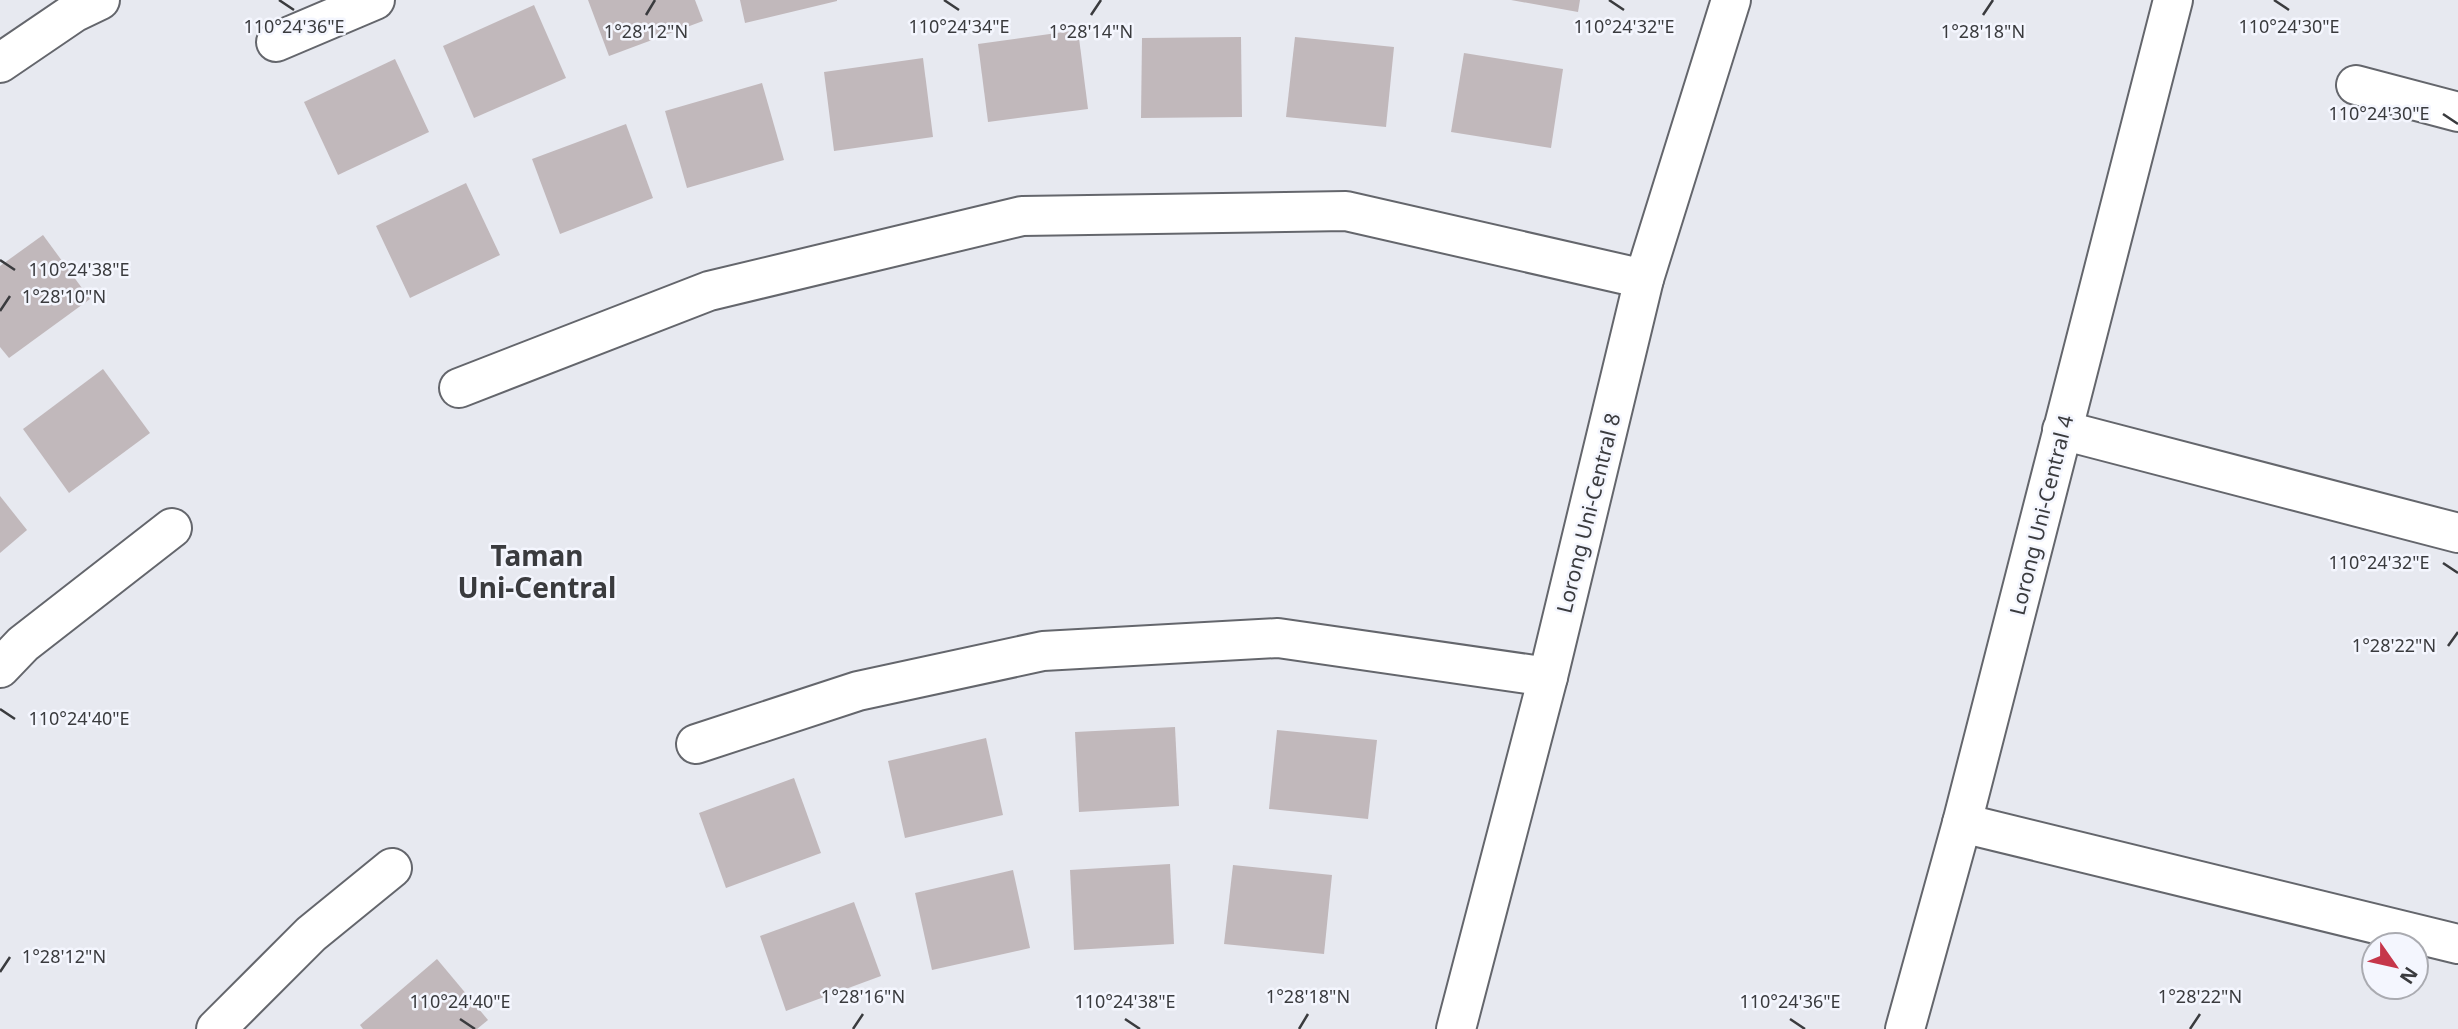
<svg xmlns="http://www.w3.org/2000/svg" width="2458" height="1029" font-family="'Noto Sans',sans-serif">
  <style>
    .building { fill: #c1b8bb }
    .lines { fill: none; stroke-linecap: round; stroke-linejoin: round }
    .minor-casing { stroke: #64666c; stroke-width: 42 }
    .minor { stroke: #fff; stroke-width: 38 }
    .ticks { fill: none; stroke: #3a3b3e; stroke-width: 2.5 }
    .labels { text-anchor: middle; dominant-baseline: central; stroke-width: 5; stroke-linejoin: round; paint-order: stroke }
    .street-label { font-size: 21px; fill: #3a3b3e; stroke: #f4f6fe }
    .district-label { font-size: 28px; font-weight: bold; fill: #3a3b3e; stroke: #f4f6fe }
    .ticks-label { font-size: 18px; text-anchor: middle; fill: #3a3b3e; stroke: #f4f6fe; stroke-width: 5; stroke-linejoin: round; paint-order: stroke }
  </style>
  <rect width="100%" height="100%" fill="#e7e9f0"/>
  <g class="building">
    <polygon points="588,0 695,0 703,21 609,56"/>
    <polygon points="740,0 837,0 837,1 745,23"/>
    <polygon points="1511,0 1580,0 1578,12"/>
    <polygon points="534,5 566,78 474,118 443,46"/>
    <polygon points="1078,30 1088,109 988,122 978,44"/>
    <polygon points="1241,37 1242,117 1141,118 1142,38"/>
    <polygon points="1295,37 1394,47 1386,127 1286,117"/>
    <polygon points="1464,53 1563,69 1551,148 1451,132"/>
    <polygon points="923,58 933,137 834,151 824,72"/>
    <polygon points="395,59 429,132 338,175 304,102"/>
    <polygon points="762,83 784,160 687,188 665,111"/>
    <polygon points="626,124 653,198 560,234 532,159"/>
    <polygon points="466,183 500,255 410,298 376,226"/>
    <polygon points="43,235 90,299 9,358 0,347 0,266"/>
    <polygon points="103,369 150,433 69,493 23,429"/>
    <polygon points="0,496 27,530 0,553"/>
    <polygon points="1175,727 1179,806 1079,812 1075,732"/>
    <polygon points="1277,730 1377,740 1368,819 1269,809"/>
    <polygon points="986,738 1003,815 905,838 888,761"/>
    <polygon points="794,778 821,853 726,888 699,813"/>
    <polygon points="1170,864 1174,944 1074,950 1070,870"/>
    <polygon points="1233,865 1332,875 1324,954 1224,944"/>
    <polygon points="1013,870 1030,948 932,970 915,893"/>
    <polygon points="854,902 881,976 786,1011 760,936"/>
    <polygon points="437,959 488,1020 477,1029 363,1029 360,1025"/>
  </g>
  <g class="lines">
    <g class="minor-casing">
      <g id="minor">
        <polyline points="276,42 375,0"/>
        <polyline points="0,63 75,12 100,0"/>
        <polyline points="2356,85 2458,112"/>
        <polyline points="459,388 709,291 1022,216 1346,211 1644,279"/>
        <polyline points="2062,430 2458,533"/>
        <polyline points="0,668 23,644 172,528"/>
        <polyline points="696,744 858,691 1043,651 1278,638 1548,677"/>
        <polyline points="1962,823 2458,944"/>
        <polyline points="216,1029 311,934 392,868"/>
        <polyline points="1456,1029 1548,677 1644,279 1731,0"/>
        <polyline points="1905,1029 1962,823 2173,0"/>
      </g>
    </g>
    <use href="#minor" class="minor"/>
  </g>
  <path class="ticks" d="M279,0L294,10M944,0L959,10M1609,0L1624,10M2274,0L2289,10M646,15L655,0M1091,15L1101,0M1983,15L1993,0M2443,114L2458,124M0,260L15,270M0,311L10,296M2443,563L2458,573M2448,646L2458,632M0,709L15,719M0,972L10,957M460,1019L475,1029M1125,1019L1140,1029M1790,1019L1805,1029M853,1029L863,1014M1299,1029L1308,1014M2190,1029L2200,1014"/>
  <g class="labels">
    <g class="street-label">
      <text transform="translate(1588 513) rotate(-76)">Lorong Uni-Central 8</text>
      <text transform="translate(2041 515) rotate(-76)">Lorong Uni-Central 4</text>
    </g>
    <g class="district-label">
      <text x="537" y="555">Taman<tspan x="537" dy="32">Uni-Central</tspan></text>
    </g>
  </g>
  <g class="ticks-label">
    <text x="959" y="33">110°24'34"E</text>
    <text x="2289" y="33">110°24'30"E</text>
    <text x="294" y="33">110°24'36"E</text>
    <text x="1624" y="33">110°24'32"E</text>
    <text x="646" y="38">1°28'12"N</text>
    <text x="1091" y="38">1°28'14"N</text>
    <text x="1983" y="38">1°28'18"N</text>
    <text x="2379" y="120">110°24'30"E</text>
    <text x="79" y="276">110°24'38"E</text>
    <text x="64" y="303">1°28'10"N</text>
    <text x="2379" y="569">110°24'32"E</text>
    <text x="2394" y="652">1°28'22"N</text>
    <text x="79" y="725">110°24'40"E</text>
    <text x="64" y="963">1°28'12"N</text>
    <text x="863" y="1003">1°28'16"N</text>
    <text x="1308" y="1003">1°28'18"N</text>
    <text x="2200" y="1003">1°28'22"N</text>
    <text x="460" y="1008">110°24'40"E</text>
    <text x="1125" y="1008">110°24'38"E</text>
    <text x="1790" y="1008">110°24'36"E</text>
  </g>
  <g transform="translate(2395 966) rotate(124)"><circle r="33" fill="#f4f6fe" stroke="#aaabb1" stroke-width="2"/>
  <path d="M0-5L12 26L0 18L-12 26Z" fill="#c6364a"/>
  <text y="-10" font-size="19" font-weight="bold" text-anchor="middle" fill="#3a3b3e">N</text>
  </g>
</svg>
